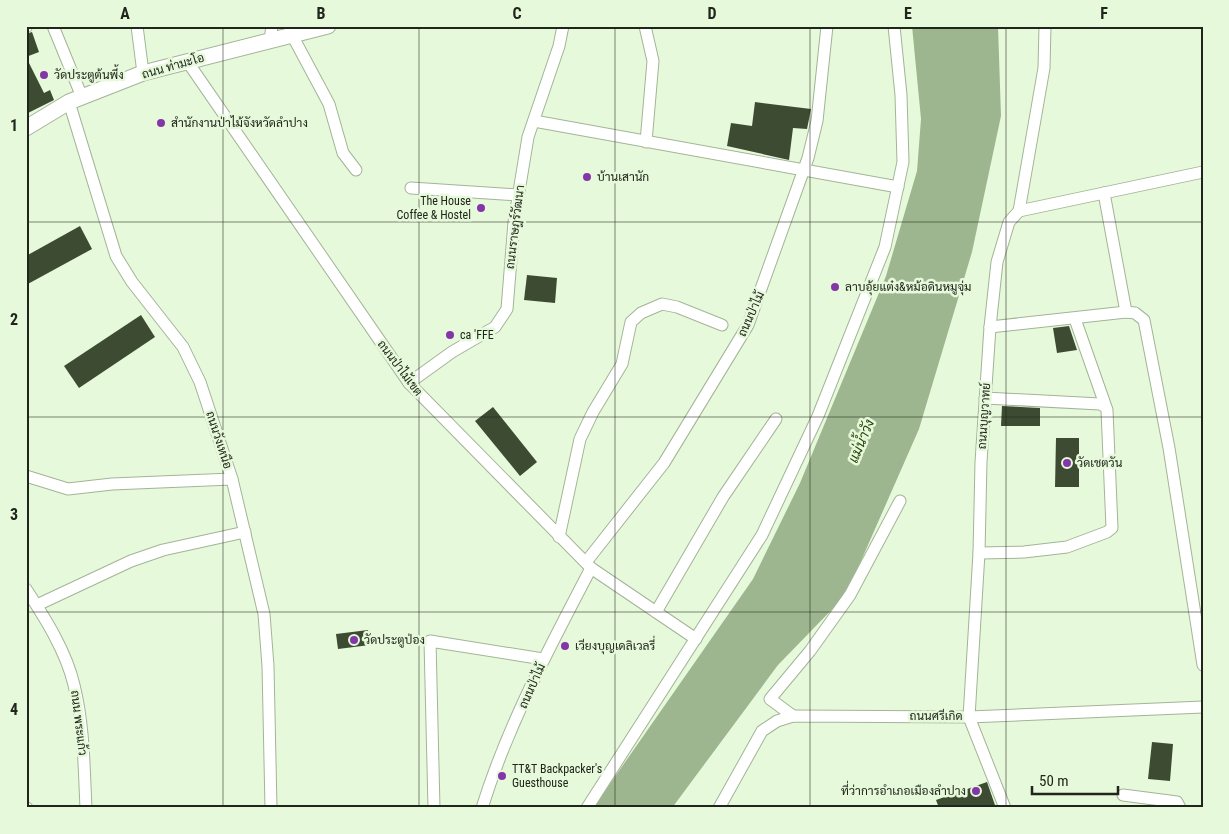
<svg xmlns="http://www.w3.org/2000/svg" width="1229" height="834" font-family="'Roboto Condensed',Sarabun,sans-serif">
  <style>
    .water { fill: #9eb68f }
    .building { fill: #3d4b33 }
    .lines { fill: none; stroke-linecap: round; stroke-linejoin: round }
    .minor-casing { stroke: #a3b498; stroke-width: 13 }
    .tertiary-casing { stroke: #a3b498; stroke-width: 17 }
    .minor { stroke: #fff; stroke-width: 11 }
    .tertiary { stroke: #fff; stroke-width: 15 }
    .grid { fill: none; stroke: #20261c; stroke-width: 1; stroke-opacity: 0.55 }
    .poi-dot { fill: #8336a7; stroke: #e7f9db; stroke-width: 2 }
    .labels { text-anchor: middle; dominant-baseline: central; stroke-width: 5; stroke-linejoin: round; paint-order: stroke }
    .street-label { font-size: 12px; fill: #20261c; stroke: #e7f9db }
    .poi-label { font-size: 12px; fill: #20261c; stroke: #e7f9db; text-anchor: start }
    .water-label { font-size: 14px; font-style: italic; fill: #28450b; stroke: #e7f9db }
    .neatline { fill: none; stroke: #20261c; stroke-width: 2 }
    .grid-label { font-size: 16px; text-anchor: middle; font-weight: bold; fill: #20261c }
  </style>
  <rect width="100%" height="100%" fill="#e7f9db"/>
  <polygon class="water" points="912,26 998,26 1001,116 972,252 919,429 846,595 778,665 672,808 593,808 753,579 800,483 886,276 917,171 921,119"/>
  <g class="building">
    <polygon points="32,32 39,52 26,57 44,93 50,90 54,100 26,114 26,34"/>
    <polygon points="755,102 811,109 807,129 793,128 789,160 727,146 731,123 752,126"/>
    <polygon points="80,226 92,249 26,285 26,256"/>
    <polygon points="527,275 557,278 555,303 524,300"/>
    <polygon points="141,315 155,337 79,388 64,366"/>
    <polygon points="1069,326 1077,350 1057,353 1053,328"/>
    <polygon points="1002,406 1040,408 1040,426 1001,426"/>
    <polygon points="493,407 537,462 520,476 475,421"/>
    <polygon points="1056,438 1079,438 1079,487 1055,487"/>
    <polygon points="368,630 370,645 338,649 336,634"/>
    <polygon points="1152,742 1173,744 1170,781 1148,779"/>
    <polygon points="987,782 996,808 939,808 936,800"/>
  </g>
  <g class="lines">
    <g class="minor-casing">
      <g id="minor">
        <polyline points="53,26 82,97"/>
        <polyline points="137,26 143,73"/>
        <polyline points="645,26 653,61 646,142"/>
        <polyline points="26,27 27,26"/>
        <polyline points="292,35 329,104 343,153 356,170"/>
        <polyline points="270,40 272,26"/>
        <polyline points="187,61 409,383 591,568 696,639"/>
        <polyline points="69,102 116,256 132,282 183,347 200,382 232,479 264,614 268,666 271,808"/>
        <polyline points="534,121 898,187"/>
        <polyline points="411,188 518,195"/>
        <polyline points="1104,193 1126,312"/>
        <polyline points="1019,211 1203,172"/>
        <polyline points="990,327 1126,312 1135,313 1144,320 1169,448 1203,665"/>
        <polyline points="409,383 452,352 495,327 507,309 514,222 528,137 559,46 563,26"/>
        <polyline points="985,398 1100,404 1104,406"/>
        <polyline points="26,476 68,489 112,484 232,479"/>
        <polyline points="559,537 580,439 593,412 622,364 631,322 641,313 662,304 677,307 722,325"/>
        <polyline points="979,553 1024,552 1067,547 1107,532 1112,528 1107,410 1075,319"/>
        <polyline points="586,562 664,463 748,325 808,158 817,121 827,26"/>
        <path d="M26,589C45,618 66,651 74,685C84,725 84,767 86,808"/>
        <polyline points="37,605 131,561 163,550 245,532"/>
        <polyline points="656,612 723,497 776,419"/>
        <polyline points="793,716 770,699 810,651 850,595 900,501"/>
        <polyline points="1123,795 1177,802 1180,808"/>
        <polyline points="26,808 27,808"/>
        <polyline points="434,808 430,641 543,659"/>
        <path d="M482,808C508,724 551,645 591,568"/>
        <polyline points="587,808 762,535 818,416 885,247 903,162 901,95 894,26"/>
        <polyline points="719,808 762,731 777,721 793,716 969,717 1203,707"/>
        <polyline points="1005,808 969,717 979,553 981,462 990,327 997,262 1009,222 1019,211 1044,68 1045,26"/>
      </g>
    </g>
    <g class="tertiary-casing">
      <polyline id="tertiary" points="26,128 69,102 143,73 328,26"/>
    </g>
    <use href="#minor" class="minor"/>
    <use href="#tertiary" class="tertiary"/>
  </g>
  <path class="grid" d="M223,26V808M419,26V808M615,26V808M810,26V808M1006,26V808M26,222H1203M26,417H1203M26,612H1203"/>
  <g class="poi-dot">
    <circle cx="44" cy="75" r="5"/>
    <circle cx="161" cy="123" r="5"/>
    <circle cx="587" cy="177" r="5"/>
    <circle cx="481" cy="208" r="5"/>
    <circle cx="835" cy="287" r="5"/>
    <circle cx="450" cy="335" r="5"/>
    <circle cx="1067" cy="463" r="5"/>
    <circle cx="354" cy="640" r="5"/>
    <circle cx="565" cy="646" r="5"/>
    <circle cx="502" cy="776" r="5"/>
    <circle cx="976" cy="791" r="5"/>
  </g>
  <g class="labels">
    <g class="street-label">
      <text transform="translate(173 66) rotate(-16)">ถนน ท่ามะโอ</text>
      <text transform="translate(515 227) rotate(-83)">ถนนราษฎร์วัฒนา</text>
      <text transform="translate(751 314) rotate(-66)">ถนนป่าไม้</text>
      <text transform="translate(400 368) rotate(53)">ถนนป่าไม้เขต</text>
      <text transform="translate(984 416) rotate(-86)">ถนนบุญวาทย์</text>
      <text transform="translate(219 440) rotate(72)">ถนนวังเหนือ</text>
      <text transform="translate(532 686) rotate(-66)">ถนนป่าไม้</text>
      <text x="936" y="716">ถนนศรีเกิด</text>
      <text transform="translate(79 723) rotate(83)">ถนน พระแก้ว</text>
    </g>
    <g class="poi-label">
      <text x="54" y="75">วัดประตูต้นพึ้ง</text>
      <text x="171" y="123">สำนักงานป่าไม้จังหวัดลำปาง</text>
      <text x="597" y="177">บ้านเสานัก</text>
      <text x="471" y="201" text-anchor="end">The House<tspan x="471" dy="14">Coffee &amp; Hostel</tspan></text>
      <text x="845" y="287">ลาบอุ้ยแต๋ง&amp;หม้อดินหมูจุ่ม</text>
      <text x="460" y="335">ca 'FFE</text>
      <text x="1077" y="463">วัดเชตวัน</text>
      <text x="364" y="640">วัดประตูป่อง</text>
      <text x="575" y="646">เวียงบุญเดลิเวลรี่</text>
      <text x="512" y="769">TT&amp;T Backpacker's<tspan x="512" dy="14">Guesthouse</tspan></text>
      <text x="966" y="791" text-anchor="end">ที่ว่าการอำเภอเมืองลำปาง</text>
    </g>
    <g class="water-label">
      <text transform="translate(861 441) rotate(-67)">แม่น้ำวัง</text>
    </g>
  </g>
  <rect width="1229" height="834" fill="none" stroke="#e7f9db" stroke-width="55"/>
  <path d="M1032 786v8h86v-8" fill="none" stroke="#20261c" stroke-width="2.5"/>
  <text x="1039" y="786" font-size="15" fill="#20261c" stroke="#e7f9db" stroke-width="4" paint-order="stroke">50 m</text>
  <rect x="28" y="28" width="1174" height="778" class="neatline"/>
  <g class="grid-label">
    <text x="125" y="19">A</text>
    <text x="321" y="19">B</text>
    <text x="517" y="19">C</text>
    <text x="712" y="19">D</text>
    <text x="908" y="19">E</text>
    <text x="1104" y="19">F</text>
    <text x="14" y="131">1</text>
    <text x="14" y="325">2</text>
    <text x="14" y="520">3</text>
    <text x="14" y="715">4</text>
  </g>
</svg>
